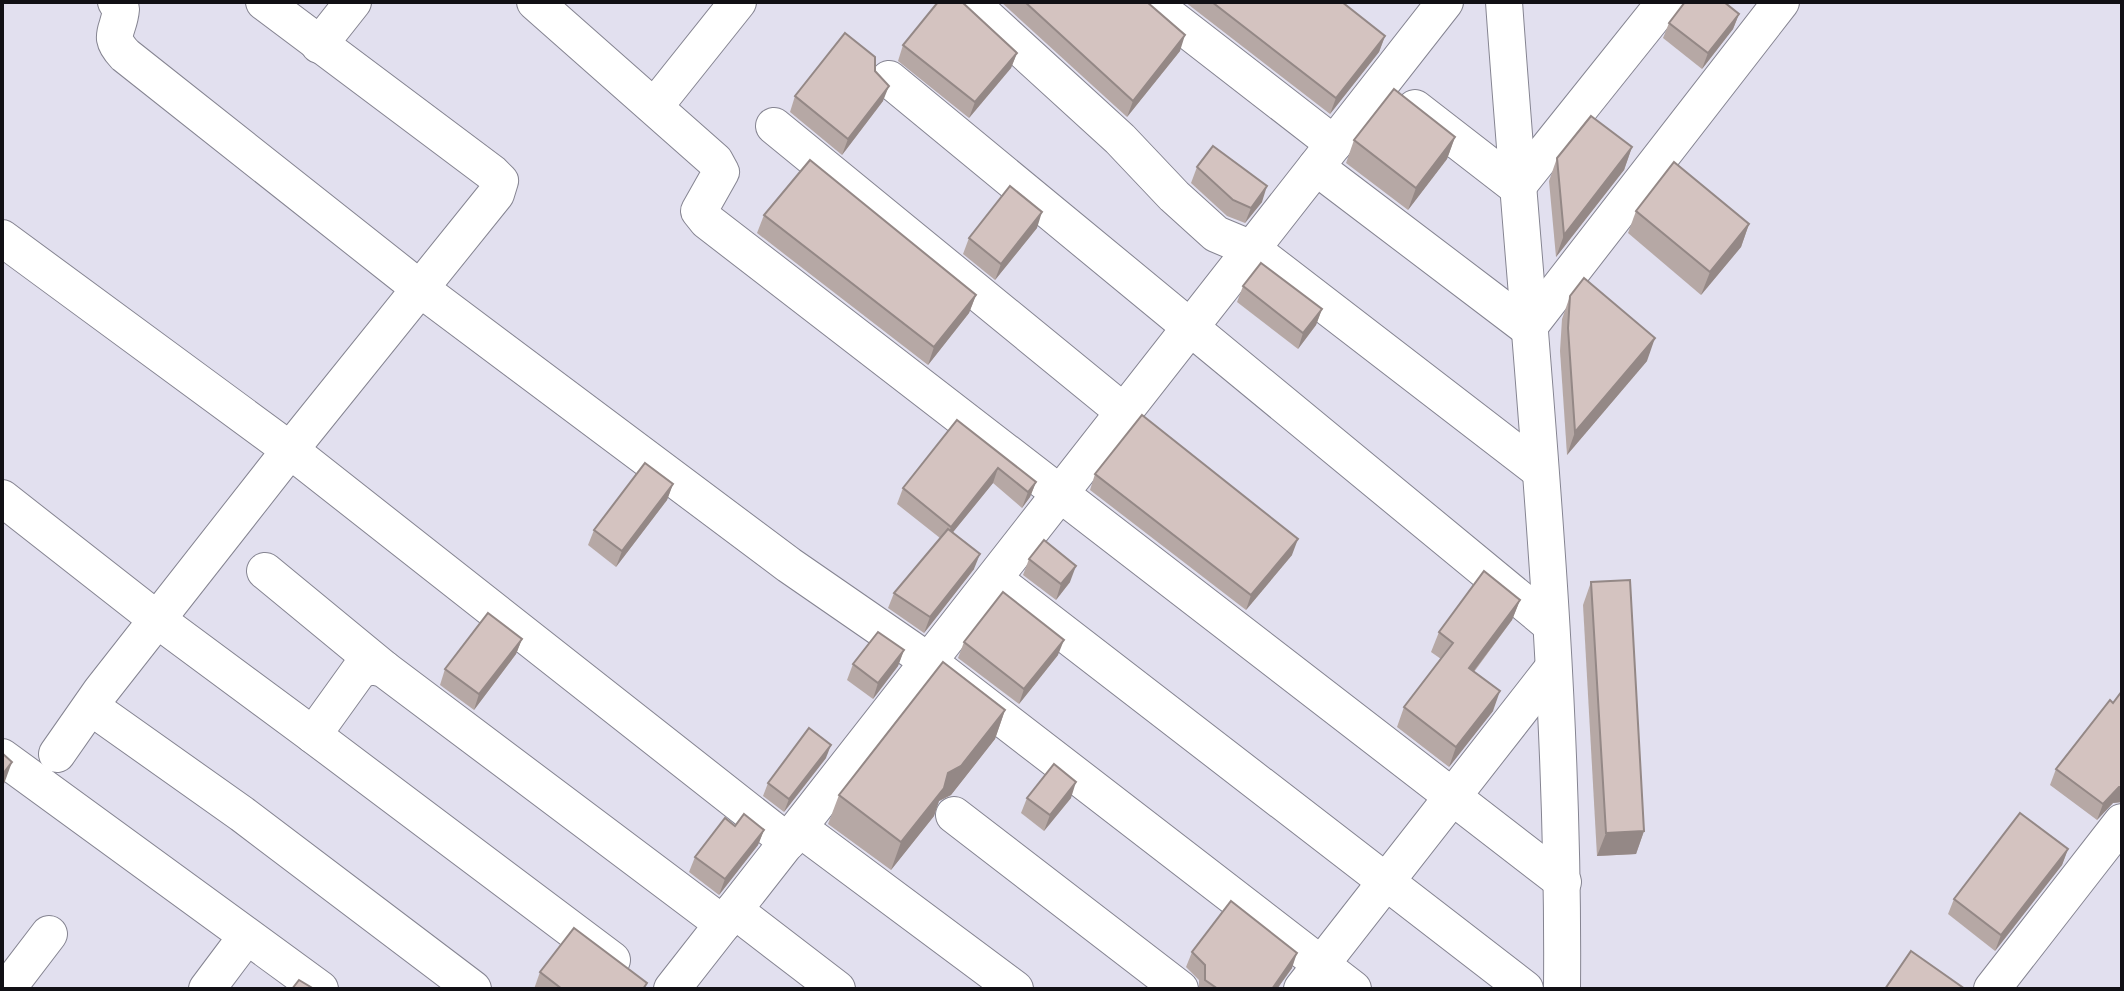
<svg xmlns="http://www.w3.org/2000/svg" width="2124" height="991" font-family="Commissioner,sans-serif">
  <style>
    .lines { fill: none; stroke-linecap: round; stroke-linejoin: round }
    .minor-casing { stroke: #858491; stroke-width: 38 }
    .minor { stroke: #fff; stroke-width: 36 }
    .wall { fill: #b6a8a5 }
    .shaded-wall { fill: #948886 }
    .building { fill: #d4c3c0; stroke: #948886; stroke-width: 2 }
  </style>
  <rect width="100%" height="100%" fill="#e2e0ef"/>
  <g class="lines">
    <g class="minor-casing">
      <g id="minor">
        <path d="M116,2L121,9C119,32 106,35 125,55L418,287L789,565L928,661L1353,989"/>
        <polyline points="535,2 715,161 721,172 699,211 707,221 1563,882"/>
        <polyline points="970,2 1120,139 1174,196 1216,234 1252,249 1539,470"/>
        <polyline points="1151,2 1334,144"/>
        <path d="M1504,2C1527,330 1565,660 1562,989"/>
        <polyline points="319,45 353,2"/>
        <polyline points="889,79 1550,624"/>
        <polyline points="655,106 738,2"/>
        <polyline points="1415,108 1517,187 1665,2"/>
        <polyline points="774,126 1125,413"/>
        <polyline points="1316,167 1528,328"/>
        <polyline points="2,238 290,450 788,842"/>
        <polyline points="1528,328 1781,2"/>
        <polyline points="2,498 159,621 313,735 359,671 371,666 384,669 723,924"/>
        <polyline points="265,571 384,669"/>
        <polyline points="994,579 1525,989"/>
        <polyline points="91,707 242,814 473,989"/>
        <polyline points="313,735 612,960"/>
        <polyline points="57,754 101,691 290,450 496,194 500,181 492,173 264,2"/>
        <polyline points="2,757 320,989"/>
        <polyline points="954,815 1180,989"/>
        <polyline points="799,828 1015,989"/>
        <polyline points="734,910 837,989"/>
        <polyline points="7,989 49,934"/>
        <polyline points="207,989 246,937"/>
        <polyline points="672,989 1445,2"/>
        <polyline points="1302,989 1553,668"/>
        <polyline points="1992,989 2122,822"/>
      </g>
    </g>
    <use href="#minor" class="minor"/>
  </g>
  <g class="wall">
    <polygon points="1001,2 1147,2 1180,51 1127,117"/>
    <polygon points="1185,2 1342,2 1385,36 1379,52 1330,114"/>
    <polygon points="1739,14 1733,29 1702,69 1663,38 1669,23"/>
    <polygon points="903,45 1017,53 1011,68 969,118 898,61"/>
    <polygon points="875,71 883,101 842,155 790,112 795,96"/>
    <polygon points="1455,137 1447,159 1408,210 1346,163 1354,140"/>
    <polygon points="1632,147 1624,170 1556,257 1549,181 1557,158"/>
    <polygon points="1197,167 1262,202 1245,223 1227,216 1191,183"/>
    <polygon points="1636,211 1749,224 1741,247 1701,295 1628,233"/>
    <polygon points="764,215 976,295 969,313 928,365 757,233"/>
    <polygon points="1037,228 995,280 963,254 969,238"/>
    <polygon points="1243,286 1322,309 1316,325 1298,349 1237,302"/>
    <polygon points="1570,296 1647,361 1567,455 1560,351 1562,319"/>
    <polygon points="957,420 1036,482 1030,497 1022,508 993,483 953,532 974,569 924,633 888,608 894,593 940,538 897,504 903,488"/>
    <polygon points="1095,474 1292,555 1246,610 1090,490"/>
    <polygon points="673,484 667,500 616,567 588,545 594,530"/>
    <polygon points="1029,559 1070,582 1056,600 1023,575"/>
    <polygon points="1591,582 1644,831 1636,854 1597,856 1583,605"/>
    <polygon points="1520,600 1512,620 1474,672 1493,711 1449,767 1397,727 1404,707 1441,659 1431,652 1439,632"/>
    <polygon points="522,639 516,654 474,710 440,685 445,669"/>
    <polygon points="964,642 1058,655 1019,704 958,658"/>
    <polygon points="904,650 898,666 873,699 847,680 853,664"/>
    <polygon points="2122,691 2122,802 2113,803 2097,820 2050,785 2056,769 2113,703"/>
    <polygon points="1005,710 995,739 951,795 939,801 934,816 891,870 828,824 839,795"/>
    <polygon points="826,758 784,812 763,796 768,783"/>
    <polygon points="1027,798 1071,798 1044,831 1021,813"/>
    <polygon points="735,826 764,830 758,845 719,895 689,872 695,857"/>
    <polygon points="2068,849 2062,865 1995,951 1948,914 1954,899"/>
    <polygon points="1192,952 1292,968 1277,989 1199,989 1199,980 1186,967"/>
    <polygon points="540,972 645,989 534,989"/>
  </g>
  <g class="shaded-wall">
    <polygon points="1739,14 1733,29 1702,69 1708,53"/>
    <polygon points="1185,35 1180,51 1127,117 1133,101"/>
    <polygon points="1385,36 1379,52 1330,114 1336,98"/>
    <polygon points="1017,53 1011,68 969,118 975,102"/>
    <polygon points="889,86 883,101 842,155 848,139"/>
    <polygon points="1455,137 1447,159 1408,210 1416,188"/>
    <polygon points="1632,147 1624,170 1556,257 1564,235"/>
    <polygon points="1267,186 1262,202 1245,223 1251,208"/>
    <polygon points="1042,212 1037,228 995,280 1001,264"/>
    <polygon points="1749,224 1741,247 1701,295 1710,272"/>
    <polygon points="976,295 969,313 928,365 934,347"/>
    <polygon points="1322,309 1316,325 1298,349 1303,333"/>
    <polygon points="1655,338 1647,361 1567,455 1575,432"/>
    <polygon points="998,468 993,483 945,542 951,527"/>
    <polygon points="1036,482 1030,497 1022,508 1028,492"/>
    <polygon points="673,484 667,500 616,567 622,551"/>
    <polygon points="1298,539 1292,555 1246,610 1251,595"/>
    <polygon points="980,554 974,569 924,633 930,617"/>
    <polygon points="1076,566 1070,582 1056,600 1061,584"/>
    <polygon points="1520,600 1512,620 1461,688 1469,668"/>
    <polygon points="522,639 516,654 474,710 479,694"/>
    <polygon points="1064,640 1058,655 1019,704 1024,689"/>
    <polygon points="904,650 898,666 873,699 878,683"/>
    <polygon points="1500,691 1493,711 1449,767 1456,747"/>
    <polygon points="1005,710 995,739 951,795 939,801 934,816 891,870 901,842 948,773"/>
    <polygon points="831,745 826,758 784,812 789,799"/>
    <polygon points="12,762 4,784 2,786 2,775"/>
    <polygon points="1076,782 1071,798 1044,831 1050,815"/>
    <polygon points="2119,787 2122,787 2122,802 2113,803 2097,820 2103,804"/>
    <polygon points="764,830 758,845 719,895 725,879"/>
    <polygon points="1644,831 1636,854 1597,856 1606,833"/>
    <polygon points="2068,849 2062,865 1995,951 2001,935"/>
    <polygon points="1297,953 1292,968 1277,989 1272,989"/>
  </g>
  <g class="building">
    <polygon points="938,2 962,2 1017,53 975,102 903,45"/>
    <polygon points="1025,2 1147,2 1185,35 1133,101"/>
    <polygon points="1212,2 1342,2 1385,36 1336,98"/>
    <polygon points="1685,2 1724,2 1739,14 1708,53 1669,23"/>
    <polygon points="845,33 875,57 875,71 889,86 848,139 795,96"/>
    <polygon points="1394,89 1455,137 1416,188 1354,140"/>
    <polygon points="1591,116 1632,147 1564,235 1557,158"/>
    <polygon points="1213,146 1267,186 1251,208 1233,200 1197,167"/>
    <polygon points="810,160 976,295 934,347 764,215"/>
    <polygon points="1674,162 1749,224 1710,272 1636,211"/>
    <polygon points="1010,186 1042,212 1001,264 969,238"/>
    <polygon points="1261,263 1322,309 1303,333 1243,286"/>
    <polygon points="1584,278 1655,338 1575,432 1568,328 1570,296"/>
    <polygon points="1142,415 1298,539 1251,595 1095,474"/>
    <polygon points="957,420 1036,482 1028,492 998,468 951,527 903,488"/>
    <polygon points="645,463 673,484 622,551 594,530"/>
    <polygon points="948,529 980,554 930,617 894,593"/>
    <polygon points="1044,540 1076,566 1061,584 1029,559"/>
    <polygon points="1484,571 1520,600 1469,668 1500,691 1456,747 1404,707 1453,643 1439,632"/>
    <polygon points="1630,580 1644,831 1606,833 1591,582"/>
    <polygon points="1003,592 1064,640 1024,689 964,642"/>
    <polygon points="488,613 522,639 479,694 445,669"/>
    <polygon points="878,632 904,650 878,683 853,664"/>
    <polygon points="943,662 1005,710 961,766 948,773 944,788 901,842 839,795"/>
    <polygon points="2122,691 2122,787 2119,787 2103,804 2056,769 2110,700 2113,703"/>
    <polygon points="809,728 831,745 789,799 768,783"/>
    <polygon points="2,753 12,762 2,775"/>
    <polygon points="1054,764 1076,782 1050,815 1027,798"/>
    <polygon points="2020,813 2068,849 2001,935 1954,899"/>
    <polygon points="744,814 764,830 725,879 695,857 725,818 735,826"/>
    <polygon points="1231,901 1297,953 1272,989 1218,989 1205,980 1205,965 1192,952"/>
    <polygon points="574,928 647,983 643,989 562,989 540,972"/>
    <polygon points="1911,951 1965,989 1885,989"/>
    <polygon points="299,980 314,989 292,989"/>
  </g>
  <rect width="2124" height="991" fill="none" stroke="#111015" stroke-width="8"/>
</svg>
